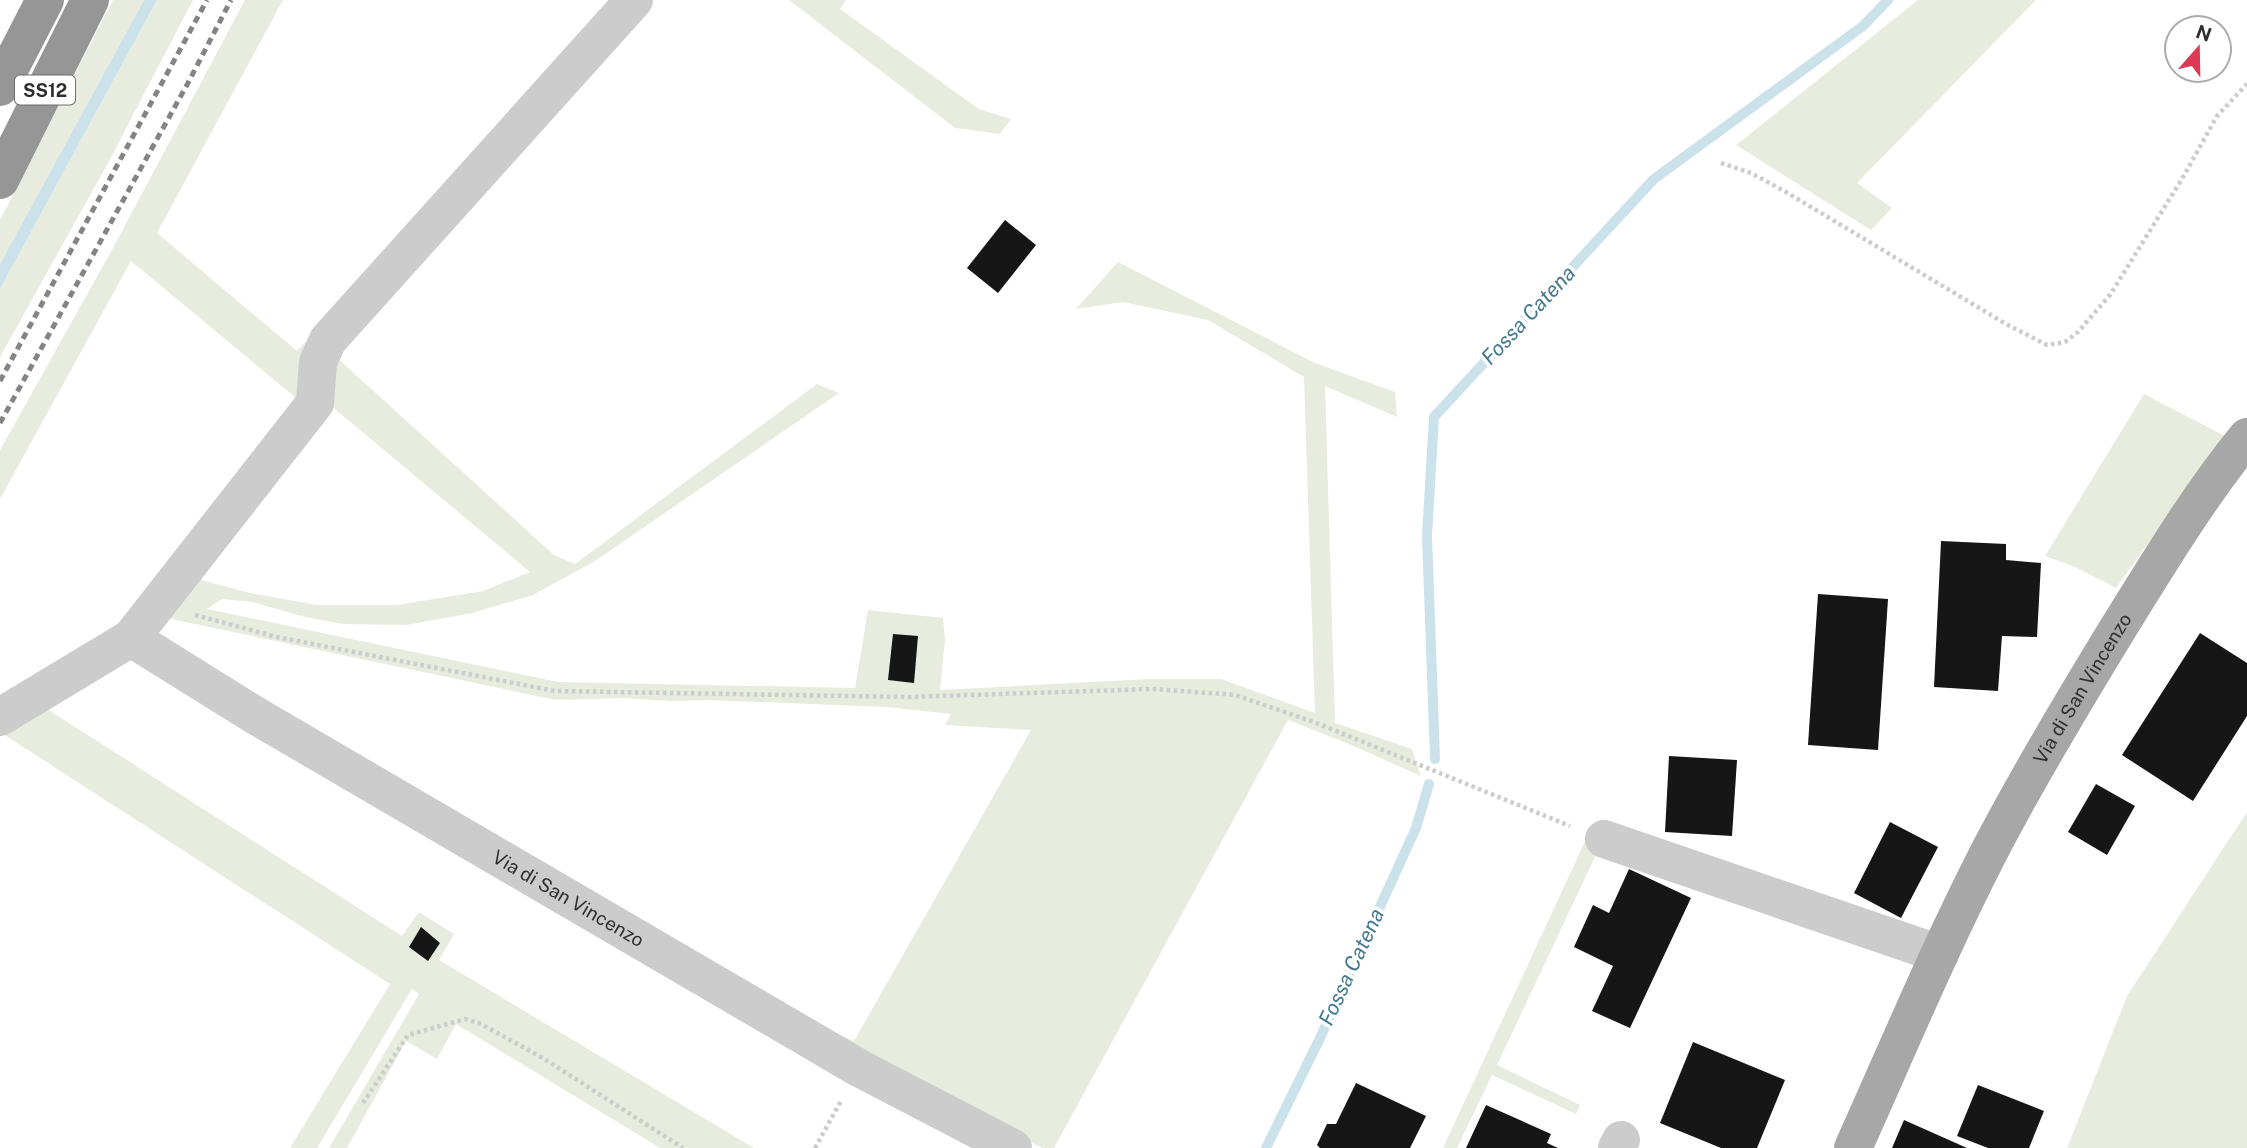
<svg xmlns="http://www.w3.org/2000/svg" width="2247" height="1148" font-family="'Public Sans',sans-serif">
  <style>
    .green { fill: #e7ecde }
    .water { fill: #cbe2eb }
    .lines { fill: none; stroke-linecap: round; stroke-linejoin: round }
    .stream { stroke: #cbe2eb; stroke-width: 10 }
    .building { fill: #161616 }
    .path { stroke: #ccc; stroke-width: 4.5; stroke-dasharray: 3.5 3.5; stroke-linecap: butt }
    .minor { stroke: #ccc; stroke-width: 38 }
    .major { stroke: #a7a7a7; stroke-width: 38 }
    .highway { stroke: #969696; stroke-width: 38 }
    .rail { stroke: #848484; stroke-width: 5; stroke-dasharray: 7 5; stroke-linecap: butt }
    .labels { text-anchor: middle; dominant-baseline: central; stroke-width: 7; stroke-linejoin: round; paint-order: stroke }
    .shield { fill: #fff; stroke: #6d6d6d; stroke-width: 2 }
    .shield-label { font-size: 18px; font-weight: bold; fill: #2f2f2f }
    .street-label { font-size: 19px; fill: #2f2f2f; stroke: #fff }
    .water-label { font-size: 21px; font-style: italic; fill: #40788f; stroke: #fff }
  </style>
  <rect width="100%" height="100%" fill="#fff"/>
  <g class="green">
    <polygon points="113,0 144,0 0,264 0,220"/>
    <polygon points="157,0 193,0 108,163 0,357 0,289"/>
    <polygon points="245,0 283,0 157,233 297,351 325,321 301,402 131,261 0,499 0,450 113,248"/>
    <polygon points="789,0 846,0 840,9 979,109 1011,119 1000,134 955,128"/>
    <polygon points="1918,0 2036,0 1857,183 1892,208 1871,230 1736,145"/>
    <polygon points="1118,262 1315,363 1395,392 1397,417 1325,386 1335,723 1412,749 1421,776 1349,744 1288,720 1054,1148 1042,1148 783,1013 854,1041 1031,730 945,725 951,714 886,707 708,700 670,701 624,698 556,700 162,617 189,577 250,593 317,605 397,605 483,591 530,572 329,404 334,355 554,555 575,564 817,384 839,393 595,561 533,595 472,613 407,625 343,624 305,617 252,602 222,599 207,609 558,682 855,688 868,610 943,618 945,640 940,690 1149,679 1221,679 1315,713 1304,377 1208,320 1123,302 1076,309"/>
    <polygon points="2144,394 2225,436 2116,588 2073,566 2045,556"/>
    <polygon points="36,702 402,936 419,912 454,934 439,960 754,1148 660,1148 456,1024 437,1059 406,1041 347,1148 329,1148 419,994 412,989 317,1148 290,1148 390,984 0,732"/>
    <polygon points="2247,812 2247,1148 2067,1148 2127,996"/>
    <polygon points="1587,837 1601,844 1497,1065 1580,1105 1576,1114 1492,1075 1457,1148 1443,1148"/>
  </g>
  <polygon class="water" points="144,0 157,0 0,289 0,264"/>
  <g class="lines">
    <g class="stream">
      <polyline points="1435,759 1427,536 1434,417 1654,179 1863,26 1888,0"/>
      <polyline points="1266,1148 1320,1038 1416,828 1429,784"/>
    </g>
  </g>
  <g class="building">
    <polygon points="1005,220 1036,245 998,293 967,268"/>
    <polygon points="1941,541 2006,544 2006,560 2041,563 2037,637 2002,636 1998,691 1934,687"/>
    <polygon points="1818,594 1888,599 1878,750 1808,745"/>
    <polygon points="2200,633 2247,663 2247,716 2193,801 2122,755"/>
    <polygon points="893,634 918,636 914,683 888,680"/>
    <polygon points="1669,756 1737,760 1732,836 1665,832"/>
    <polygon points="2096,784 2135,806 2107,855 2068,832"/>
    <polygon points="1890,822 1938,847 1901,918 1854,893"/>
    <polygon points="1629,869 1691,898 1630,1028 1592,1011 1613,966 1574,947 1593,905 1609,913"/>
    <polygon points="421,927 440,943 428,961 409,947"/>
    <polygon points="1693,1042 1785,1080 1757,1148 1721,1148 1660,1123"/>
    <polygon points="1356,1083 1426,1116 1410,1148 1320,1148 1317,1145 1327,1124 1336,1124"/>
    <polygon points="1978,1085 2044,1111 2029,1148 1988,1148 1957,1136"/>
    <polygon points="1486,1105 1551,1134 1547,1143 1558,1148 1466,1148"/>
    <polygon points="1904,1120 1967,1148 1892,1148"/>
  </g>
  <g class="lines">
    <g class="path">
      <polyline points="1721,163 1751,173 1786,192 2006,324 2047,345 2065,342 2078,332 2110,295 2182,179 2217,116 2247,84"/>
      <polyline points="195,615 277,637 555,691 908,697 1153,689 1235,695 1314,722 1570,826"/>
      <polyline points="363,1103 408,1035 465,1019 481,1024 543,1058 683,1148"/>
      <polyline points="815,1148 842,1099"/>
    </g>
    <g class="minor">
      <path id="s1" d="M131,638L258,717L859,1068L1013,1148"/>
      <polyline points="0,717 131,638 315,403 318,362 328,340 634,0"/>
      <polyline points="1604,839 1940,954"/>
      <polyline points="1617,1148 1621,1140"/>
    </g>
    <path class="major" id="s2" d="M1853,1148C1898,1048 1940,947 1990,850C2029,775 2073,702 2117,630C2158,564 2198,497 2247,437"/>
    <g class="highway">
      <polyline points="0,87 45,0"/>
      <polyline points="0,180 90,0"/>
    </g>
    <g class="rail">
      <polyline points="0,381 207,0"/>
      <polyline points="0,423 188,83 231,0"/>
    </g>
  </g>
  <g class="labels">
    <rect class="shield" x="15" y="75.5" width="60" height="29" rx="5"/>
    <g class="shield-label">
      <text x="45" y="90">SS12</text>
    </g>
    <g class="street-label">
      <text stroke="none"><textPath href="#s2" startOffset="514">Via di San Vincenzo</textPath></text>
      <text stroke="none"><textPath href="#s1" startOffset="509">Via di San Vincenzo</textPath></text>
    </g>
    <g class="water-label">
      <text transform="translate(1528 315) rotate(-47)">Fossa Catena</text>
      <text transform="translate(1351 967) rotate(-65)">Fossa Catena</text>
    </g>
  </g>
  <g transform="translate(2198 49) rotate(20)"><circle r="33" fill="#ffffff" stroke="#acacac" stroke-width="2"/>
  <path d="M0-5L12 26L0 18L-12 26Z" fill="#df3855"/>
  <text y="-10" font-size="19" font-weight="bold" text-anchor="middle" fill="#2f2f2f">N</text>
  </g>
</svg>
